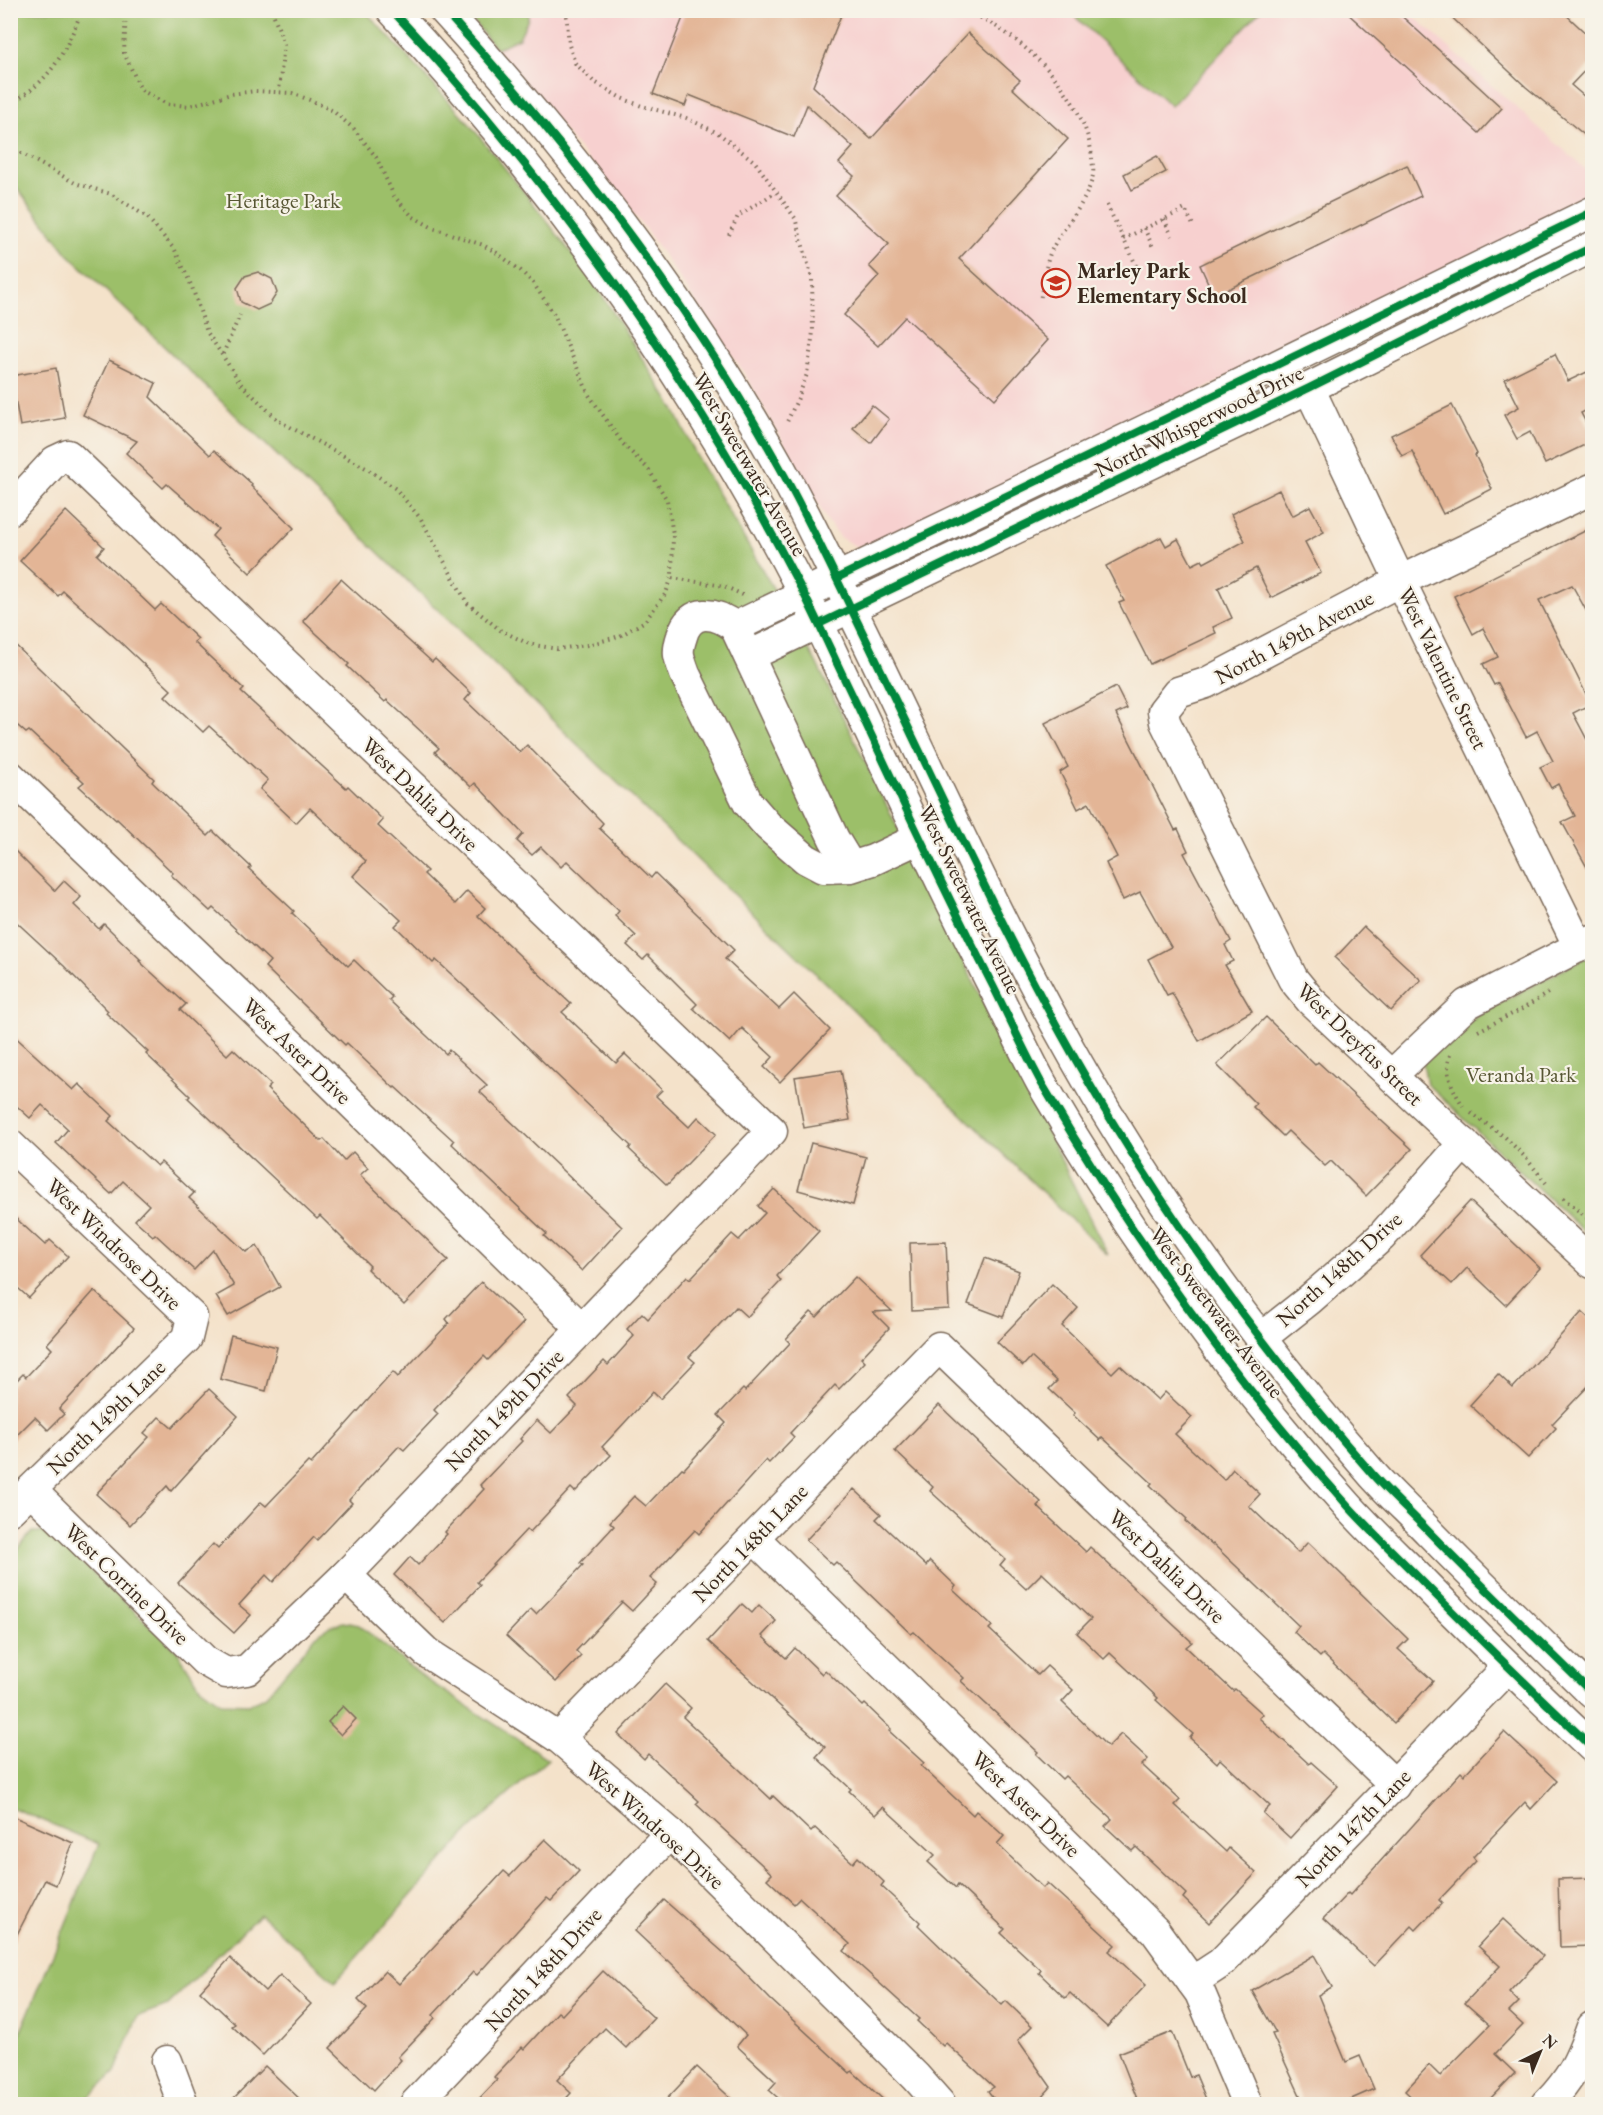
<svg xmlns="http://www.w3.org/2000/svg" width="1603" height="2115" font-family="'EB Garamond',serif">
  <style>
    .built { fill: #f7d0cf }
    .green { fill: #9cbf69; stroke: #6c7444; stroke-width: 1.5 }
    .building { fill: #e3b596 }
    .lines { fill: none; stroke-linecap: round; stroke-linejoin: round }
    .minor-casing { stroke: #7c6a5a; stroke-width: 33 }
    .path { stroke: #7c6a5a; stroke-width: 4; stroke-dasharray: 1.5 4.5; stroke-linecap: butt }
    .minor { stroke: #fff; stroke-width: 30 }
    .cycleway-casing { stroke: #f7f3e8; stroke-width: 11 }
    .cycleway { stroke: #00873e; stroke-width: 8 }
    .labels { text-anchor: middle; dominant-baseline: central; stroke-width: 4.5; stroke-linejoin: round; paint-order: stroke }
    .park-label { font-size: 22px; fill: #585734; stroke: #f7f3e8 }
    .poi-label { font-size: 22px; font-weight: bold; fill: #3b2a1e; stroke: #f7f3e8; text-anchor: start }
    .street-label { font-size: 22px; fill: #3b2a1e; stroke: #f7f3e8 }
  </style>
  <rect width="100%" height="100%" fill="#f7f3e8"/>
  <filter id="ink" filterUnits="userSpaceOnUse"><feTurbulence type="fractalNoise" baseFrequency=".0167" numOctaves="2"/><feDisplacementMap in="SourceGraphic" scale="12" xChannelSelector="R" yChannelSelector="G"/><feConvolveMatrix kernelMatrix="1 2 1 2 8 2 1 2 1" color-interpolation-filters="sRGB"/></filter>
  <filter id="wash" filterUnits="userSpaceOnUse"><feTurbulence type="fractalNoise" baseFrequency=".008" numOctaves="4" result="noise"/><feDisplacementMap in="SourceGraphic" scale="24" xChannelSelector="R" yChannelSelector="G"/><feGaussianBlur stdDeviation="1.35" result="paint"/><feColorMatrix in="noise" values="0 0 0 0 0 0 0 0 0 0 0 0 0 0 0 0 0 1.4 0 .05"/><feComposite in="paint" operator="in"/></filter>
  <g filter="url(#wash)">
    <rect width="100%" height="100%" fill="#f4e2ca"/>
    <polygon class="built" points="529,10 1408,11 1592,175 1592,205 874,545 857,547 839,537 827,520 745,374 645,228 496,49 519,38 528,19"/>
    <g class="green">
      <polygon points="11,11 365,11 467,121 540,212 595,284 674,409 700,463 815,660 1108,1255 68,254 11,180"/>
      <polygon points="465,11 529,11 528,19 519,38 496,49"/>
      <polygon points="1069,11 1260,11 1171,106"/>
      <polygon points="1592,954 1592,1239 1427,1084 1423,1063 1462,1027 1483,1012"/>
      <polygon points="32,1532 49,1532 177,1651 200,1687 222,1703 249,1704 266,1696 316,1636 330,1626 343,1622 359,1625 424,1678 548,1759 469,1830 335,1982 260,1914 168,2005 138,2016 115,2072 82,2104 11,2104 11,2055 99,1844 11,1807 10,1559"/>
    </g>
    <g id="blocks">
      <g class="building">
        <polygon points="686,10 843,10 813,86 871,139 968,33 1020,80 1012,88 1068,139 959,259 1048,340 995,399 905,317 878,346 844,315 879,276 869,266 889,244 836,196 854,176 839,163 853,147 807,105 794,137 689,95 685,106 653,94"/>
        <polygon points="1344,10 1395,10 1502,108 1479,133"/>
        <polygon points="1444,10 1561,10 1593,40 1593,62 1571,85 1593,104 1593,142 1526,87"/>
        <polygon points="1157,156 1166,172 1132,190 1124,174"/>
        <polygon points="1407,165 1421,196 1214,296 1200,265"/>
        <polygon points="258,272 272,279 277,293 270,304 257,310 241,302 237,288 245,276"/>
        <polygon points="1555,354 1568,381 1587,372 1593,382 1593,407 1581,413 1593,436 1593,441 1545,464 1530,432 1517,439 1504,415 1519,407 1505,379"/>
        <polygon points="109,360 156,383 150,397 210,455 214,450 252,484 251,486 294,528 250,573 212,536 218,529 167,484 163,488 126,453 137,441 83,415"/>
        <polygon points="56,368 65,418 20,426 11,376"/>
        <polygon points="872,405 889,419 871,443 853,428"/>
        <polygon points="1452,405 1477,454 1475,455 1492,489 1443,514 1412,451 1402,456 1391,435"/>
        <polygon points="1279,490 1292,516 1310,506 1324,532 1305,542 1321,573 1271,598 1256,568 1218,588 1232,618 1213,627 1216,633 1150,664 1119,603 1124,601 1106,566 1161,537 1166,546 1178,539 1192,565 1202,560 1204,563 1245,541 1231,514"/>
        <polygon points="66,511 104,547 97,555 155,610 161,604 198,639 194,642 244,689 241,692 346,788 348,786 383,820 378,826 427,871 424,874 455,904 467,891 485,908 478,916 571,1004 562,1012 616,1063 625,1054 662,1090 656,1096 689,1127 698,1117 716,1134 667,1185 629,1149 631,1146 480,1001 436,960 433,963 395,926 401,920 353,876 366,861 310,808 296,823 260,789 268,780 209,726 203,732 165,696 171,690 118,640 63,591 58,596 20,561"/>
        <polygon points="1593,527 1593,623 1572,585 1539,600 1591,704 1573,713 1593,751 1593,878 1562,822 1575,816 1558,784 1551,788 1540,767 1553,761 1537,731 1526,737 1498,683 1494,685 1483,664 1498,657 1483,628 1473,634 1454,596"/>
        <polygon points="341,579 432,662 435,659 471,693 465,700 520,752 527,745 603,823 599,828 651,878 655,873 734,950 725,959 779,1009 794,994 830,1030 780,1082 764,1067 773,1057 742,1028 730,1042 693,1008 697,1004 648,955 643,960 627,945 636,936 615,916 619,911 567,861 561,867 541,847 532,855 517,841 523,834 475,783 471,787 435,752 439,748 387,700 385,702 347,666 349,664 303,621"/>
        <polygon points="10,640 154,779 152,782 208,836 213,831 251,867 249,869 294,911 292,913 348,966 354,960 392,997 389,1000 446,1054 449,1050 487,1085 480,1092 622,1227 582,1271 544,1236 547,1234 452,1144 454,1141 395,1087 394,1088 347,1043 345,1045 265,967 270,961 213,908 210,911 171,875 173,873 117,819 116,820 79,786 84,782 29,731 26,733 10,719"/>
        <polygon points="1116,687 1127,709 1116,714 1175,830 1178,829 1188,851 1184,853 1231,941 1225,945 1233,961 1225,965 1252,1011 1199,1041 1172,993 1167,995 1148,959 1171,947 1140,892 1123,900 1106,863 1117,857 1089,803 1078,809 1060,772 1068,767 1045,723"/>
        <polygon points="10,846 55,891 64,881 81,897 74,905 99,929 104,924 141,960 139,961 186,1004 180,1010 227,1055 233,1049 271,1085 267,1089 321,1141 324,1139 344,1161 353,1152 368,1168 360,1175 448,1260 404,1305 367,1269 370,1266 320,1216 317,1219 188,1098 190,1096 146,1054 148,1052 106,1013 108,1011 64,966 10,916"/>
        <polygon points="1364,927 1421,980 1391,1011 1335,958"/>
        <polygon points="1266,1017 1315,1065 1318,1062 1412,1149 1366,1196 1331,1161 1325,1166 1288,1131 1283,1136 1253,1107 1256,1104 1217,1065"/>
        <polygon points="10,1032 73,1090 79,1084 113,1116 108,1121 157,1166 161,1162 194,1193 189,1198 246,1252 257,1246 280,1287 228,1316 216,1296 234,1286 213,1250 194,1270 155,1234 153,1236 135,1220 149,1205 123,1181 111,1194 56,1143 68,1129 42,1105 30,1118 10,1100"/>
        <polygon points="841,1070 850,1120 804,1128 795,1077"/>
        <polygon points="811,1143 866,1157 853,1205 798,1190"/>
        <polygon points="774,1189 819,1231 777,1276 781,1281 747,1317 736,1307 689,1357 695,1362 660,1399 653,1392 602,1447 611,1455 575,1492 571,1488 530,1532 527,1529 477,1582 480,1585 445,1623 394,1575 410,1557 418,1565 447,1534 445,1532 484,1489 480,1485 522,1441 520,1439 537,1420 551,1433 577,1406 569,1398 604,1361 608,1365 634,1336 627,1329 642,1313 648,1319 687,1276 690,1279 732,1234 739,1240 765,1213 758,1206"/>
        <polygon points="1470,1201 1540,1268 1506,1305 1467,1268 1452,1284 1420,1255"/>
        <polygon points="10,1213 45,1245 50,1240 68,1256 29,1298 10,1281"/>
        <polygon points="946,1242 949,1309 912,1311 910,1243"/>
        <polygon points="985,1258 1019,1271 1003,1317 968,1304"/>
        <polygon points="855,1277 892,1311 873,1312 889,1328 861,1358 865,1362 839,1389 835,1385 790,1433 794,1437 769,1463 766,1460 699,1534 695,1530 650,1578 657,1584 632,1611 622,1602 576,1651 581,1656 556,1682 506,1636 531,1609 536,1614 583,1565 580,1563 614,1526 610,1522 634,1496 646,1506 682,1468 684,1469 726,1423 718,1415 743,1389 745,1391 790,1343 786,1339 811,1312 817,1317"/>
        <polygon points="481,1282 524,1322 488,1360 484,1356 434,1410 438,1414 404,1450 399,1446 349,1500 352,1503 317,1540 314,1537 273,1582 266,1575 239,1605 251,1615 234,1633 178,1583 213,1544 218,1549 261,1502 266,1506 308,1462 311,1464 393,1372 398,1377 449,1323 446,1319"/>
        <polygon points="1052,1284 1078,1308 1062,1326 1112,1373 1120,1365 1158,1400 1165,1392 1192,1417 1175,1434 1224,1480 1233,1469 1260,1494 1249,1506 1298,1553 1308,1542 1408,1639 1398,1649 1433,1681 1394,1723 1323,1654 1320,1657 1294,1632 1299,1626 1213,1544 1212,1545 1185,1521 1187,1519 1150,1485 1152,1483 1102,1437 1100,1440 1073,1415 1075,1413 1049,1389 1057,1381 1031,1357 1023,1366 997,1342"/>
        <polygon points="94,1291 134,1328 59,1409 64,1414 48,1430 35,1417 10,1442 10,1387 23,1374 26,1377 52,1349 47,1344"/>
        <polygon points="1582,1312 1593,1322 1593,1381 1552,1424 1556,1428 1528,1458 1470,1405 1498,1374 1513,1388"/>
        <polygon points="231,1335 277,1347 266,1391 220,1379"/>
        <polygon points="209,1389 238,1416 171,1491 167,1486 130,1525 96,1494 149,1437 144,1433 159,1417 172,1428"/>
        <polygon points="939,1405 1041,1502 1037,1506 1086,1552 1090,1547 1192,1642 1186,1647 1233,1691 1235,1689 1263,1714 1259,1718 1309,1764 1311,1762 1338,1786 1290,1838 1263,1813 1270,1806 1220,1759 1217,1763 1190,1738 1193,1734 1156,1700 1158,1698 1110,1653 1104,1659 1077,1633 1091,1619 1042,1573 1026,1589 1000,1565 1005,1559 930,1491 933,1487 895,1451"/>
        <polygon points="854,1489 881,1514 876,1519 926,1566 930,1561 956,1586 953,1590 992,1626 989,1629 1038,1675 1047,1666 1073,1690 1062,1702 1108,1747 1121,1734 1148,1759 1142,1765 1180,1800 1175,1805 1226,1852 1229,1848 1256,1873 1209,1923 1183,1898 1186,1894 1136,1847 1132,1851 1105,1826 1112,1819 1065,1776 1062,1779 1036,1754 1038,1752 961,1681 964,1678 914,1632 911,1634 836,1562 833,1565 806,1540"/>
        <polygon points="742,1604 752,1613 759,1605 776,1621 762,1636 786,1658 795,1648 822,1674 825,1670 863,1706 865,1704 891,1729 889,1731 924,1763 921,1766 973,1815 976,1811 1004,1836 997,1844 1043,1888 1047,1883 1115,1945 1109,1951 1146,1985 1107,2027 1070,1993 1065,1998 1039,1973 1041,1970 1001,1933 1005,1929 958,1885 956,1888 928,1862 935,1855 883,1807 875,1815 849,1791 851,1789 816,1757 825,1747 708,1641"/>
        <polygon points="665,1684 691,1708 683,1717 771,1799 773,1796 811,1832 815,1828 853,1863 858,1857 884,1882 881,1886 920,1922 918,1925 955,1961 1002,2005 1006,2001 1032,2026 1018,2040 1051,2087 1040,2099 1032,2104 998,2104 988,2091 994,2087 946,2043 943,2046 917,2021 919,2019 844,1951 850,1944 800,1898 794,1904 767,1879 772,1874 696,1804 699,1801 648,1754 644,1759 618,1734"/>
        <polygon points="343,1706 356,1719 341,1735 328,1722"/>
        <polygon points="1504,1732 1557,1781 1531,1809 1525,1802 1473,1857 1476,1861 1439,1900 1442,1903 1416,1930 1412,1926 1374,1966 1323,1919 1348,1893 1350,1895 1461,1772 1464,1775"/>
        <polygon points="10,1815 73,1843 56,1885 45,1880 10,1948"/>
        <polygon points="545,1839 579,1871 551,1901 547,1898 477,1975 473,1972 433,2015 435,2018 398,2057 401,2060 374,2090 330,2048 367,2009 358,2000 385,1971 399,1984 504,1871 510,1876"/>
        <polygon points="1593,1878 1593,1946 1560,1947 1558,1879"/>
        <polygon points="664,1900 733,1961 770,1999 850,2073 852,2071 888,2104 785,2104 769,2090 776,2082 737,2046 746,2035 668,1960 667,1961 635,1931"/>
        <polygon points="1503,1919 1543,1956 1509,1992 1519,2002 1509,2012 1523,2025 1495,2054 1515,2073 1485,2104 1419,2104 1405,2091 1429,2065 1440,2076 1490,2025 1465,2003 1500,1966 1478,1946"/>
        <polygon points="1314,1955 1332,1987 1318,1995 1346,2062 1360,2056 1374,2089 1340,2104 1304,2104 1272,2034 1276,2033 1252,1991"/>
        <polygon points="230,1958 265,1991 280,1975 311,2004 263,2055 232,2026 235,2024 200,1991"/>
        <polygon points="603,1971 654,2018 626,2048 605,2028 557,2080 571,2093 561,2104 474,2104 497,2080 494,2077 522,2047 524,2049 558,2012 562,2015"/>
        <polygon points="1172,2032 1190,2077 1196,2075 1208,2104 1139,2104 1119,2053"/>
        <polygon points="265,2066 305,2104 228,2104"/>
        <polygon points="697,2067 737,2104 662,2104"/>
      </g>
    </g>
  </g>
  <g filter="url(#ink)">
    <use href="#blocks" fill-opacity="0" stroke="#7c6a5a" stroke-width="1.5"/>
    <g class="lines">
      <g class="minor-casing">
        <g id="minor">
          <path d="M392,10C555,186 694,381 804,594C823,632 840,671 859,709C903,803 947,896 994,988C1010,1020 1025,1053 1042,1084C1130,1235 1232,1377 1349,1507C1371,1531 1394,1553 1417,1576C1474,1634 1533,1691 1592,1747"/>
          <path d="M444,10C569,147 684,296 774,457C805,511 831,567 858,623C938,786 1011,954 1105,1110C1183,1239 1273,1361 1373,1475C1391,1495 1412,1514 1431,1534C1484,1588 1538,1640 1592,1693"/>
          <polyline points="1309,388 1400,581 1579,947"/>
          <polyline points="1592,489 1400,581 1206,683 1178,692 1163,711 1165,722 1293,979 1311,1001 1592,1263"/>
          <polyline points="10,510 55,461 68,455 772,1131 346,1575 247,1670 226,1673 205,1661 31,1490"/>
          <polyline points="735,627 1143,431 1592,212"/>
          <polyline points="749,656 1309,388 1592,247"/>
          <polyline points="10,776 330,1082 582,1329"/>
          <path d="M851,867L834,839L735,627C716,612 690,607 682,636C680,642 678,649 679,655C680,661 683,668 685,674L748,803L768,826L806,859L823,868L851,867L873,860L920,838"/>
          <polyline points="1392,1075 1467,1004 1592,940"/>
          <polyline points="10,1145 192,1317 187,1338 10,1510"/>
          <polyline points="1261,1338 1309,1300 1381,1237 1464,1143"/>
          <polyline points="755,1539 1155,1931 1200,1993 1247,2104"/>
          <polyline points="346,1575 426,1652 559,1738 670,1833 916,2077 940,2104"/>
          <polyline points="559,1738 939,1347 1395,1785"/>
          <polyline points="1192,1982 1221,1963 1508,1667"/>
          <polyline points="167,2061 183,2104"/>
          <polyline points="415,2104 670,1833"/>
          <path d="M1547,2104C1572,2078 1580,2061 1592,2027"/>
        </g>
      </g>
      <g class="path">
        <polyline points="272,10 284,44 279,91"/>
        <polyline points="566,10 569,45 575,63 593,81 621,98 642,106 686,118 718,133 755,162 795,218 812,278 813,332 807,374 798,398 786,424"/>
        <path d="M964,10C1021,33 1085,94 1092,157C1092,162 1094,169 1093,175C1087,204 1064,225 1051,251C1045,266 1043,285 1040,301"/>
        <path d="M10,103C51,82 66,51 82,10"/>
        <polyline points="10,147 75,183 111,194 147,217 175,250 192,287 207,332 241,384 279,421 366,468 396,489 421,519 467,603 500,630 529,644 557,649 588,645 620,636 645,621 666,593 672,577 673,534 667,500 649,470 623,444 589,395 554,314 533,283 521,271 497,253 483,245 433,228 412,216 394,196 376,157 354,129 333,111 317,103 292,93 255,91 231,94 189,106 167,104 141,90 124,53 126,10"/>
        <polyline points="1107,205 1138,269"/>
        <polyline points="1164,219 1172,236"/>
        <polyline points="1144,228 1153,247"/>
        <polyline points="729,235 738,216 776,192"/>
        <polyline points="1123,239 1185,209 1194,227"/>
        <polyline points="223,354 240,315"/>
        <polyline points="672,578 724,586 745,596"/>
        <polyline points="1478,1031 1524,1008 1548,993"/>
        <path d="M1450,1055C1444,1075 1453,1089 1463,1106"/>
        <polyline points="1471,1113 1505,1137 1526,1158 1546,1183"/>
        <polyline points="1563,1198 1592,1222"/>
      </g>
      <use href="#minor" class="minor"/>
      <g class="cycleway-casing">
        <g id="cycleway">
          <path d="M392,10C555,186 694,381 804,594C823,632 840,671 859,709C903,803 947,896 994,988C1010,1020 1025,1053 1042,1084C1130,1235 1232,1377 1349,1507C1371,1531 1394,1553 1417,1576C1474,1634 1533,1691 1592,1747"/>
          <path d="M444,10C569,147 684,296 774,457C805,511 831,567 858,623C938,786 1011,954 1105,1110C1183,1239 1273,1361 1373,1475C1391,1495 1412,1514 1431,1534C1484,1588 1538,1640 1592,1693"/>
          <polyline points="837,578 1592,212"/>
          <polyline points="819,624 1309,388 1592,247"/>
        </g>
      </g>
      <use href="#cycleway" class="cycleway"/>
    </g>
  </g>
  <defs>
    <g id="school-ring" transform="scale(1.5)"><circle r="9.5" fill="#f7f3e8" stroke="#c8321e" stroke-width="1.5"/><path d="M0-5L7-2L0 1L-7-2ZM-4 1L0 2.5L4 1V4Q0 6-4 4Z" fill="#c8321e"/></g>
  </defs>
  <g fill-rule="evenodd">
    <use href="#school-ring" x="1056" y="283"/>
  </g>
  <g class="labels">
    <g class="park-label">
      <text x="283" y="200">Heritage Park</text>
      <text x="1521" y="1074">Veranda Park</text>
    </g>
    <g class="poi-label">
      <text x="1077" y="270">Marley Park<tspan x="1077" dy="25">Elementary School</tspan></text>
    </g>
    <g class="street-label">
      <text transform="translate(1199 421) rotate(-26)">North Whisperwood Drive</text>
      <text transform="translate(750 464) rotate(60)">West Sweetwater Avenue</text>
      <text transform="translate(1294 637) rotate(-28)">North 149th Avenue</text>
      <text transform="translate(1443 668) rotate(64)">West Valentine Street</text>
      <text transform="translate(420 794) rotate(44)">West Dahlia Drive</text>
      <text transform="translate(970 899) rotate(64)">West Sweetwater Avenue</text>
      <text transform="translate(1360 1044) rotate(44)">West Dreyfus Street</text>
      <text transform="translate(297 1051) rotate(44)">West Aster Drive</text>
      <text transform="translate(114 1244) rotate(44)">West Windrose Drive</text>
      <text transform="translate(1339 1269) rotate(-42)">North 148th Drive</text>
      <text transform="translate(1217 1312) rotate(53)">West Sweetwater Avenue</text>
      <text transform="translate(504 1410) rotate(-46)">North 149th Drive</text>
      <text transform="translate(106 1417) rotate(-44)">North 149th Lane</text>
      <text transform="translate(750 1543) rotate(-46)">North 148th Lane</text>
      <text transform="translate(1167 1566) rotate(44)">West Dahlia Drive</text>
      <text transform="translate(127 1584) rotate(44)">West Corrine Drive</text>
      <text transform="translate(1026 1804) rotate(44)">West Aster Drive</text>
      <text transform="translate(655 1825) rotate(42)">West Windrose Drive</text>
      <text transform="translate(1353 1828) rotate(-46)">North 147th Lane</text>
      <text transform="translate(543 1969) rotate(-47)">North 148th Drive</text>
    </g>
  </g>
  <rect width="1603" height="2115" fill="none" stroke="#f7f3e8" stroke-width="36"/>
  <g transform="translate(1540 2052) rotate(43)" stroke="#f7f3e8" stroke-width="4.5" paint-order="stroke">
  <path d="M0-4.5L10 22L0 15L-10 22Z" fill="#3b2a1e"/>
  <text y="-9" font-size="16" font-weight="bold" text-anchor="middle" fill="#3b2a1e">N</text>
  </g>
</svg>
